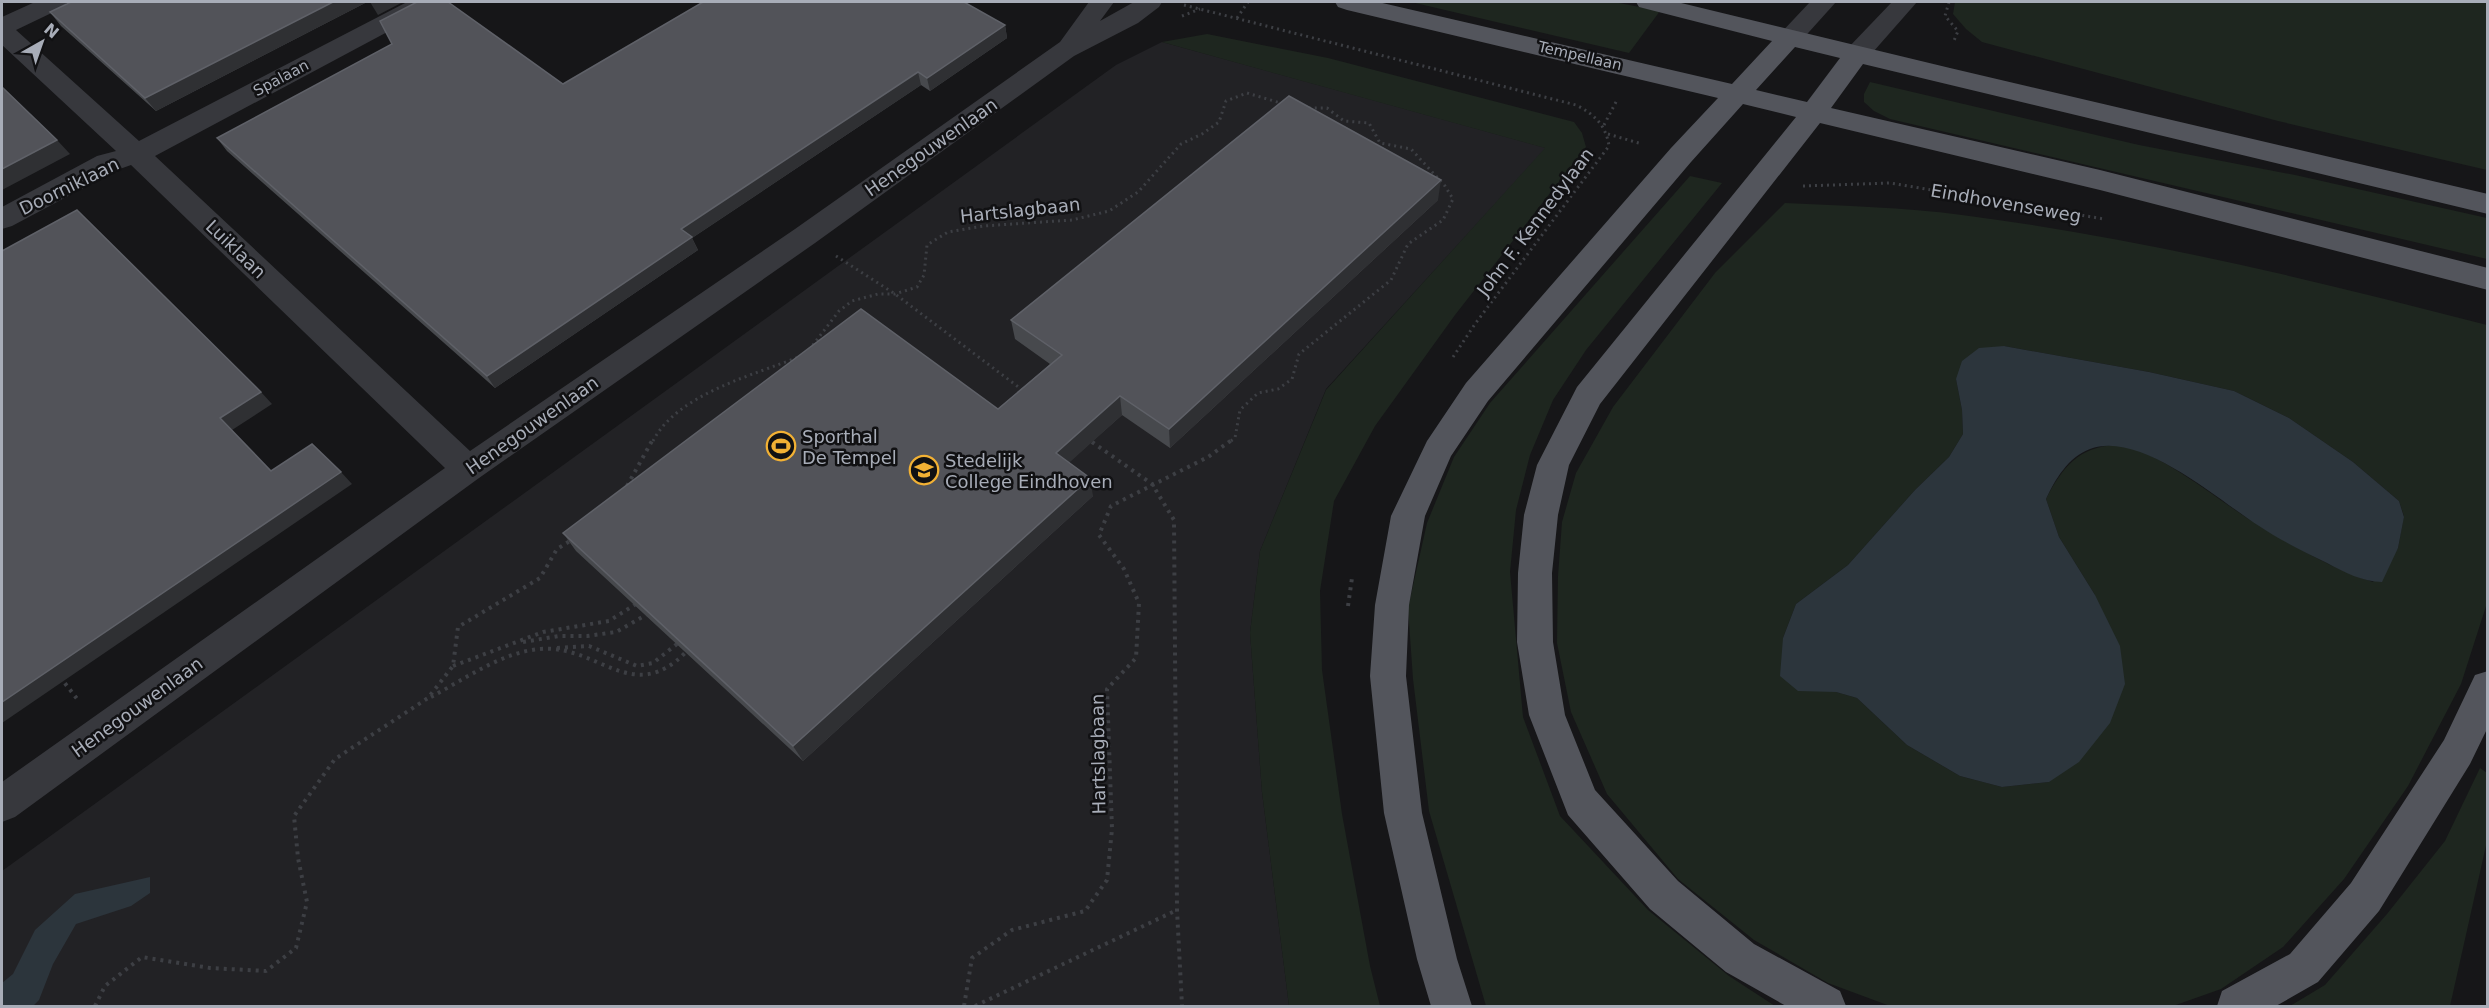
<svg xmlns="http://www.w3.org/2000/svg" width="2489" height="1008" font-family="'DejaVu Sans',sans-serif">
  <style>
    .built { fill: #222225 }
    .green { fill: #1e261f; fill-rule: evenodd }
    .water { fill: #2c353c }
    .lines { fill: none; stroke-linecap: round; stroke-linejoin: round }
    .path-far1 { stroke: #3d3f44; stroke-width: 3; stroke-dasharray: 2 4; stroke-linecap: butt }
    .path { stroke: #3d3f44; stroke-width: 4; stroke-dasharray: 3 5; stroke-linecap: butt }
    .minor { fill: #37383d; fill-rule: evenodd }
    .major { fill: #53555c; fill-rule: evenodd }
    .wall { fill: #47494d }
    .shaded-wall { fill: #2f3033 }
    .building { fill: #525359; stroke: #5f6168; stroke-width: 1.5 }
    .labels { text-anchor: middle; dominant-baseline: central; stroke-width: 5; stroke-linejoin: round; paint-order: stroke }
    .far-street-label { font-size: 15px; fill: #a8adb8; stroke: #111113 }
    .street-label { font-size: 18px; fill: #a8adb8; stroke: #111113 }
    .poi-label { font-size: 18px; fill: #a8adb8; stroke: #111113; text-anchor: start }
  </style>
  <rect width="100%" height="100%" fill="#161618"/>
  <polygon class="built" points="1162,42 1546,148 1326,389 1260,551 1250,633 1262,792 1289,1006 2,1006 2,871 1116,65"/>
  <g class="green">
    <polygon points="1411,2 1614,2 1660,11 1629,53"/>
    <polygon points="1955,2 2487,2 2487,170 2278,121 1982,42 1966,29 1953,14"/>
    <polygon points="1207,34 1328,58 1574,122 1582,133 1586,147 1455,315 1375,426 1334,501 1320,591 1322,670 1342,814 1370,966 1380,1006 1289,1006 1262,792 1250,633 1260,551 1326,390 1545,148 1162,42"/>
    <polygon points="1870,82 2139,145 2295,175 2487,218 2487,259 1890,119 1874,111 1864,102 1864,94"/>
    <polygon points="1690,176 1722,183 1586,350 1553,400 1530,455 1516,510 1510,572 1523,717 1560,816 1648,910 1729,976 1775,1006 1486,1006 1429,811 1413,679 1408,608 1427,523 1454,457 1490,403"/>
    <path d="M1785,203C1844,206 1903,207 1962,215C2140,238 2314,280 2487,325V603L2461,684L2408,786L2344,879L2283,947L2221,989L2173,1006H1890L1828,983L1754,940L1678,879L1607,794L1571,712L1557,643L1558,576L1562,522L1576,473L1613,407L1715,273ZM2004,346L2149,372L2234,391L2289,418L2353,462L2399,501L2404,516L2398,548L2373,582C2334,569 2298,549 2263,528C2229,509 2153,445 2117,445C2079,446 2062,468 2046,499L2059,537L2095,595L2049,782L2002,787L1960,776L1907,745L1857,698L1836,692L1783,638L1796,604L1848,565L1915,490L1949,457L1963,434L1962,410L1956,379Z"/>
    <polygon points="2480,768 2487,773 2487,841 2450,1006 2290,1006 2325,985 2387,914 2445,841"/>
  </g>
  <g class="water">
    <path d="M2004,346L2149,372L2234,391L2289,418L2353,462L2399,501L2404,517L2398,548L2382,582C2363,582 2344,572 2327,563C2304,552 2280,540 2259,526C2218,500 2140,430 2090,449C2068,457 2055,480 2046,499L2059,537L2095,595L2120,646L2125,684L2110,723L2079,762L2049,782L2002,787L1960,776L1907,745L1857,698L1836,692L1798,691L1780,676L1783,638L1796,604L1848,565L1915,490L1949,457L1963,434L1962,410L1956,379L1962,361L1979,348Z"/>
    <polygon points="150,877 150,893 131,906 76,924 53,964 39,1000 33,1006 2,1006 2,983 13,974 35,930 75,894"/>
  </g>
  <g class="lines">
    <g class="path-far1">
      <polyline points="1949,2 1945,16 1958,31 1953,43"/>
      <path d="M1184,5L1576,105C1594,114 1606,125 1609,146L1475,324L1451,360"/>
      <polyline points="1182,16 1200,9"/>
      <polyline points="1237,18 1248,2"/>
      <polyline points="1604,125 1617,100"/>
      <polyline points="1608,134 1642,144"/>
      <polyline points="1803,186 1890,183 2104,219"/>
      <polyline points="836,256 895,294 1025,392"/>
      <polyline points="809,350 839,311 852,301 878,294 895,294 917,287 924,275 927,245 948,232 983,226 1072,220 1109,211 1138,192 1181,144 1202,134 1219,122 1226,101 1247,93 1284,104"/>
      <path d="M653,441C678,393 755,375 801,356"/>
      <polyline points="1231,441 1235,438 1240,410 1258,393 1278,389 1292,379 1299,354 1391,280 1408,244 1443,220 1453,199 1445,186 1411,149 1380,143 1369,123 1344,121 1327,108 1306,108"/>
    </g>
    <g class="path">
      <polyline points="1092,442 1152,484 1174,520 1177,910 1182,1006"/>
      <polyline points="627,486 653,439"/>
      <polyline points="1348,606 1352,578"/>
      <polyline points="523,642 559,636 587,636 616,632 646,615"/>
      <polyline points="557,648 589,646 637,666 653,663 677,644"/>
      <polyline points="453,666 543,632 609,621 636,604"/>
      <polyline points="60,677 78,700"/>
      <path d="M431,697C465,679 502,652 540,649C598,644 632,707 686,652"/>
      <polyline points="95,1006 105,986 142,957 210,968 266,971 296,948 307,902 298,858 294,816 335,759 428,698 453,666 458,627 540,578 557,549 573,539"/>
      <polyline points="964,1006 972,958 1012,930 1085,911 1107,880 1112,829 1107,689 1136,658 1139,603 1124,569 1099,535 1111,506 1208,457 1233,439"/>
      <polyline points="975,1006 1177,910"/>
    </g>
    <g class="minor">
      <polygon points="35,2 67,2 64,7 16,30 139,141 407,2 437,2 434,7 155,156 470,451 795,229 1060,42 1089,2 1114,2 1100,21 1134,2 1162,2 1159,7 1138,23 1074,56 815,243 479,478 15,817 2,822 2,782 445,468 131,165 117,170 12,226 2,229 2,207 97,156 116,151 2,45 2,17"/>
      <polygon points="1810,2 1836,2 1800,42 1791,44 1782,42 1778,36"/>
      <polygon points="1892,2 1917,2 1866,60 1857,62 1848,60 1844,54 1848,48"/>
    </g>
    <g class="major">
      <path d="M1335,2H1378L1732,84L1772,41L1639,7L1636,2H1677L1950,68L2488,194V214L1863,64L1831,108L2100,170L2488,268V290L2100,190L1820,123L1600,404L1569,465L1558,515L1552,573L1553,642L1565,715L1595,790L1678,881L1754,944L1840,991L1846,1006H1786L1726,972L1650,909L1568,815L1529,715L1517,642L1518,573L1524,515L1537,465L1577,387L1796,117L1743,104L1691,162L1488,401L1451,456L1425,516L1409,605L1406,676L1422,813L1457,959L1472,1006H1431L1417,959L1384,813L1370,676L1375,605L1391,516L1427,441L1466,383L1671,148L1718,98L1347,10L1338,7ZM1795,47L1840,58L1807,102L1756,90Z"/>
      <polygon points="2488,671 2488,727 2470,764 2379,911 2318,982 2276,1006 2217,1006 2222,991 2290,954 2351,883 2444,740 2475,675"/>
    </g>
  </g>
  <g class="wall">
    <polygon points="67,2 367,2 156,111 61,26 50,12 69,3"/>
    <polygon points="1005,25 1007,38 930,91 921,85 692,238 698,250 495,388 227,151 217,138 392,44 563,84"/>
    <polygon points="1438,200 1170,448 1122,415 1069,462 1093,496 803,761 576,551 563,533 998,409 1050,364 1015,339 1011,320"/>
  </g>
  <g class="shaded-wall">
    <polygon points="333,2 367,2 156,111 145,98"/>
    <polygon points="370,2 403,2 378,15"/>
    <polygon points="1005,25 1007,38 930,91 927,78"/>
    <polygon points="918,72 921,85 692,238 698,250 495,388 487,376 681,229"/>
    <polygon points="57,140 70,154 2,190 2,169"/>
    <polygon points="1441,180 1438,200 1170,448 1169,429"/>
    <polygon points="261,392 272,404 232,430 220,418"/>
    <polygon points="1120,396 1122,415 1060,471 1056,453"/>
    <polygon points="341,472 352,484 2,723 2,702"/>
    <polygon points="1090,478 1093,496 803,761 793,746"/>
  </g>
  <g class="building">
    <polygon points="71,2 333,2 145,98 50,12"/>
    <polygon points="417,2 448,2 563,84 703,2 964,2 1005,25 927,78 918,72 681,229 692,237 487,376 217,138 392,44 380,21"/>
    <polygon points="2,87 57,140 2,169"/>
    <polygon points="1289,96 1441,180 1169,429 1120,396 1056,453 1090,478 793,746 563,533 861,309 998,409 1062,355 1011,320"/>
    <polygon points="77,210 261,392 220,418 271,471 312,444 341,472 2,702 2,251"/>
  </g>
  <defs>
    <g id="stadium-ring" transform="scale(1.5)"><circle r="9.5" fill="#111113" stroke="#f2b134" stroke-width="1.5"/><path d="M0-5a6.5 5 0 1 0 0 10a6.5 5 0 1 0 0-10ZM-3.5-1.8h7v3.6h-7Z" fill="#f2b134"/></g>
    <g id="school-ring" transform="scale(1.5)"><circle r="9.5" fill="#111113" stroke="#f2b134" stroke-width="1.5"/><path d="M0-5L7-2L0 1L-7-2ZM-4 1L0 2.5L4 1V4Q0 6-4 4Z" fill="#f2b134"/></g>
  </defs>
  <g fill-rule="evenodd">
    <use href="#stadium-ring" x="781" y="446"/>
    <use href="#school-ring" x="924" y="470"/>
  </g>
  <g class="labels">
    <g class="far-street-label">
      <text transform="translate(1580 56) rotate(13)">Tempellaan</text>
      <text transform="translate(281 78) rotate(-28)">Spalaan</text>
    </g>
    <g class="street-label">
      <text transform="translate(931 147) rotate(-35)">Henegouwenlaan</text>
      <text transform="translate(69 186) rotate(-26)">Doorniklaan</text>
      <text transform="translate(2006 203) rotate(10)">Eindhovenseweg</text>
      <text transform="translate(1020 210) rotate(-6)">Hartslagbaan</text>
      <text transform="translate(1535 222) rotate(-53)">John F. Kennedylaan</text>
      <text transform="translate(236 249) rotate(44)">Luiklaan</text>
      <text transform="translate(532 425) rotate(-35)">Henegouwenlaan</text>
      <text transform="translate(137 707) rotate(-36)">Henegouwenlaan</text>
      <text transform="translate(1098 754) rotate(-91)">Hartslagbaan</text>
    </g>
    <g class="poi-label">
      <text x="802" y="436">Sporthal<tspan x="802" dy="21">De Tempel</tspan></text>
      <text x="945" y="460">Stedelijk<tspan x="945" dy="21">College Eindhoven</tspan></text>
    </g>
  </g>
  <rect width="2489" height="1008" fill="none" stroke="#a8adb8" stroke-width="6"/>
  <g transform="translate(42 42) rotate(40)" stroke="#111113" stroke-width="4.5" paint-order="stroke">
  <path d="M0-4.5L10 22L0 15L-10 22Z" fill="#a8adb8"/>
  <text y="-9" font-size="16" font-weight="bold" text-anchor="middle" fill="#a8adb8">N</text>
  </g>
</svg>
